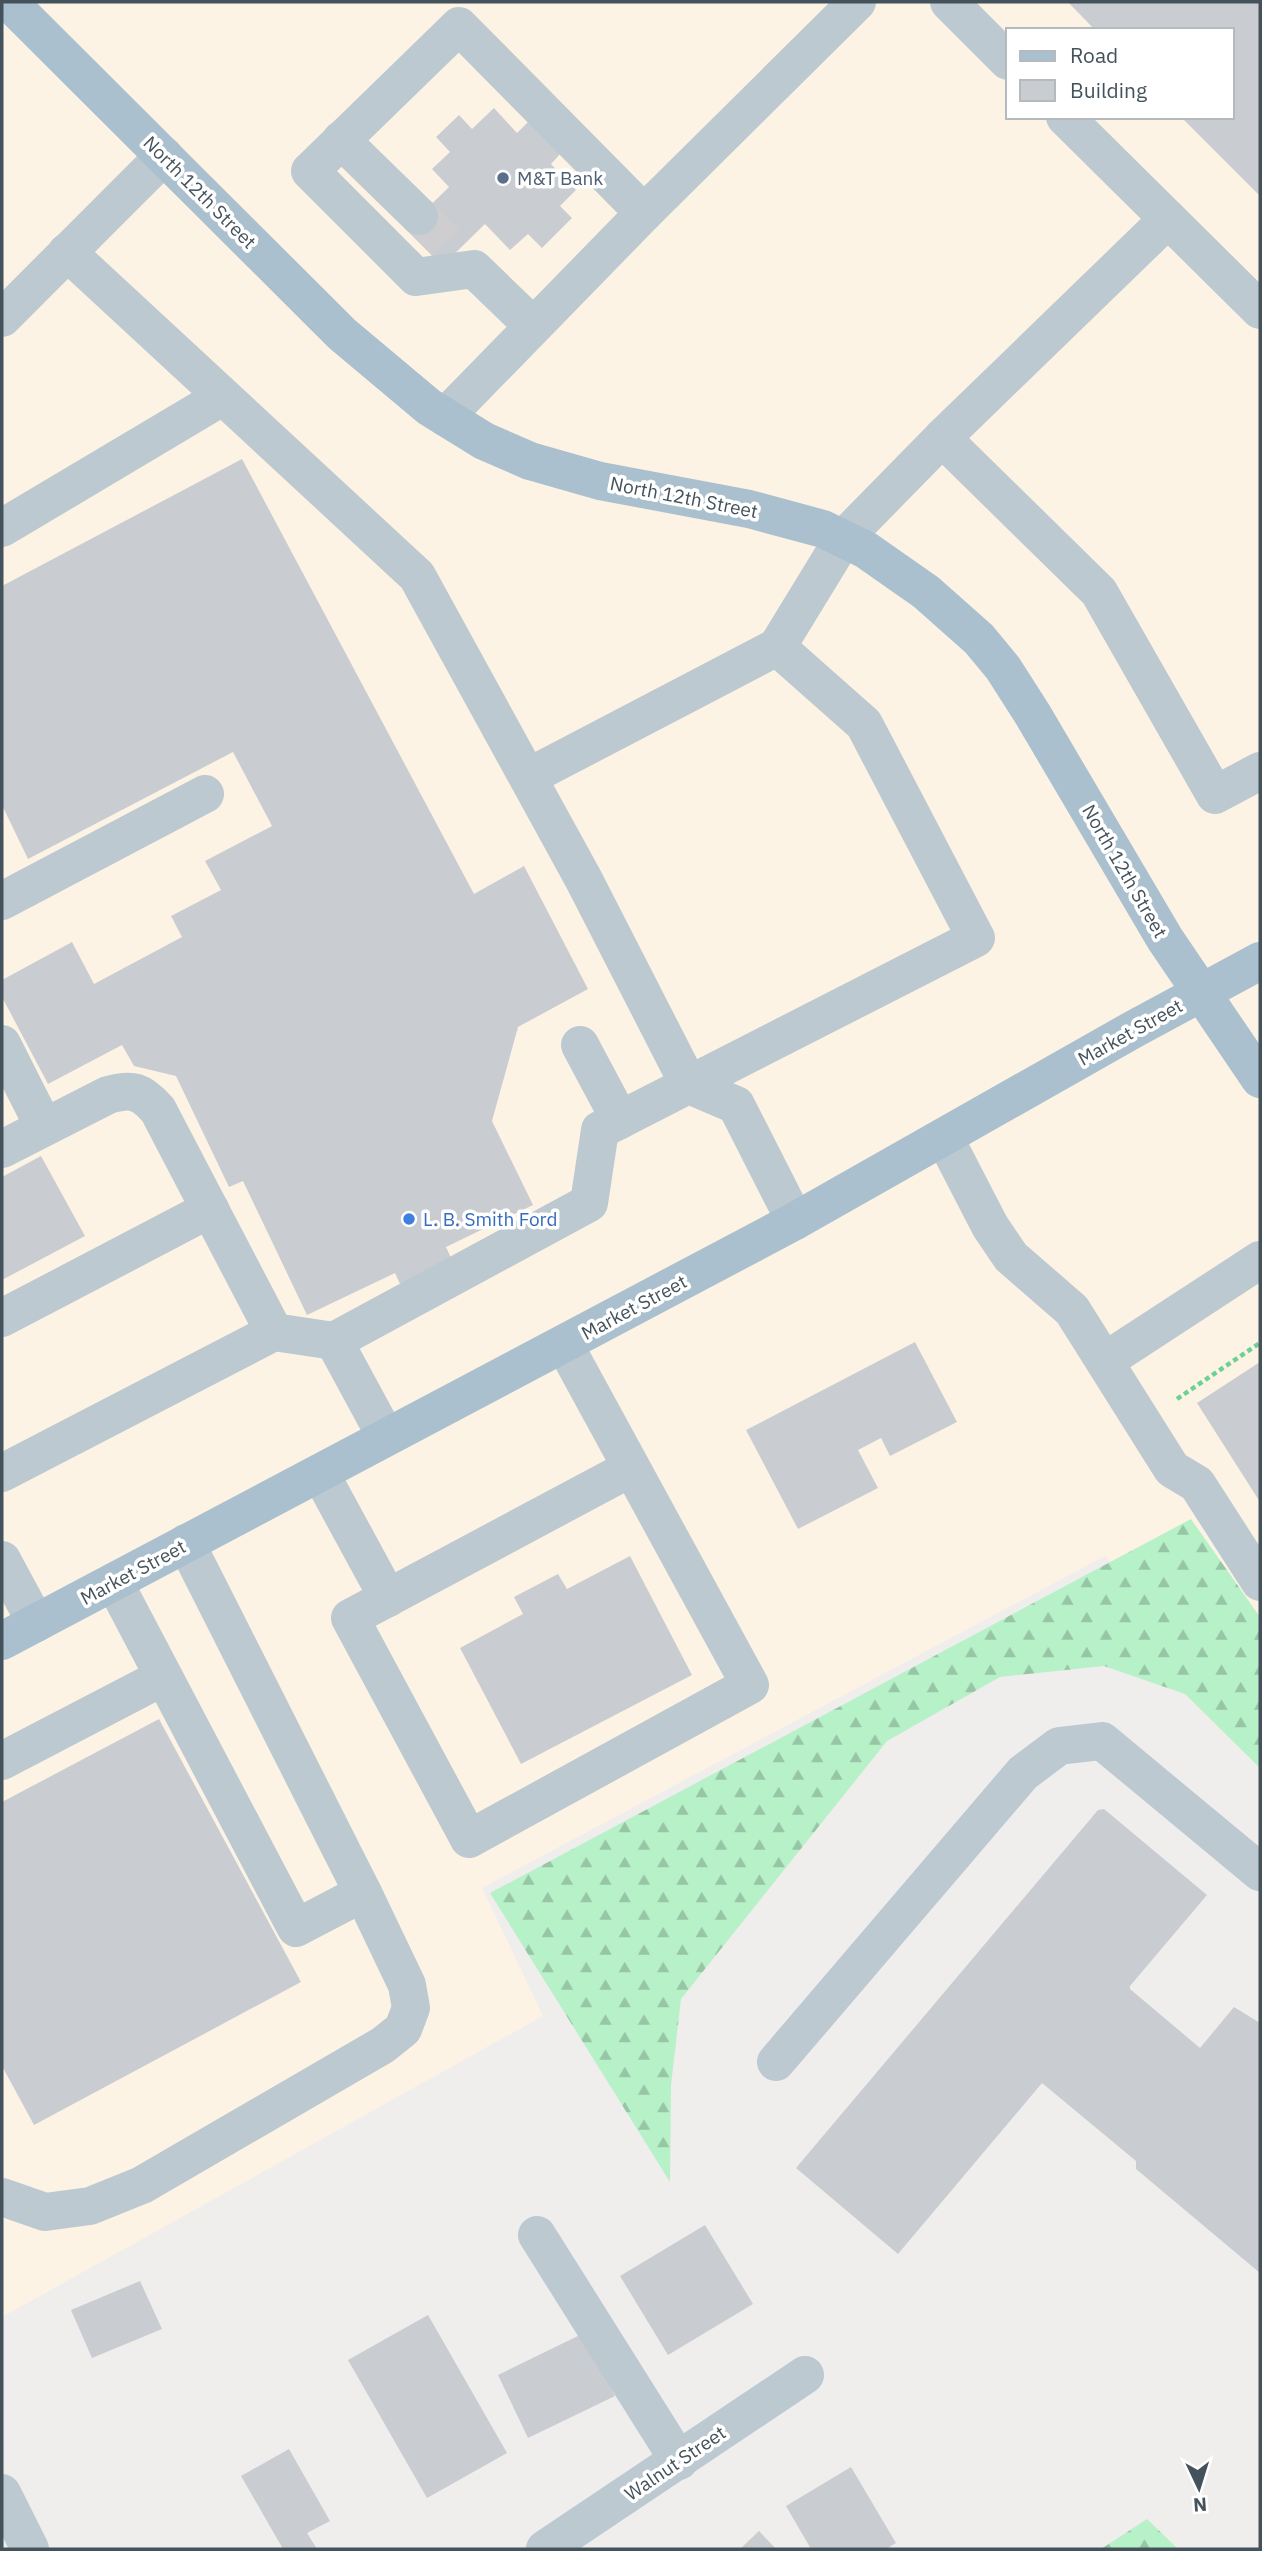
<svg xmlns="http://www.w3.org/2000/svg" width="1262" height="2551" font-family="'IBM Plex Sans',sans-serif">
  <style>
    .commercial { fill: #fdf3e4; fill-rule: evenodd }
    .forest { fill: url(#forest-firs) }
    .building { fill: #c9cdd2 }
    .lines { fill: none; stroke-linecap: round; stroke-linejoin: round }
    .minor-tunnel { stroke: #ceced0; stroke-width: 38; stroke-dasharray: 38 19; stroke-linecap: butt }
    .path { stroke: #6dd196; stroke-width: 4.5; stroke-dasharray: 5 3.5; stroke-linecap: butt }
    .minor { stroke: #bcc9d0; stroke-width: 38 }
    .major { stroke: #aac0ce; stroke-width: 38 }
    .service-dot { fill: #5c6f8a; stroke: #fff; stroke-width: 2.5 }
    .shop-dot { fill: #3f7fe0; stroke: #fff; stroke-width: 2.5 }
    .labels { text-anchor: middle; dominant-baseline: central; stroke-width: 7; stroke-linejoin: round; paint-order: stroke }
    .service-label { font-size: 19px; fill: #4e5e75; stroke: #fff; text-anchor: start }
    .street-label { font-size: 19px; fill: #44535b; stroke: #fff }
    .shop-label { font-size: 19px; fill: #366cbe; stroke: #fff; text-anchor: start }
  </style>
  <defs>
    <pattern id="forest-firs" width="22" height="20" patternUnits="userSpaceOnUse" patternTransform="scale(1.75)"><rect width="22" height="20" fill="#b7f1c8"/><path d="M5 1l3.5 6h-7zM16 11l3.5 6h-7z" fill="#96c6a5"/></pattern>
  </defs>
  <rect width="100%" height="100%" fill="#f0eded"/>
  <path class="commercial" d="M2,2H1260V1711L1105,1556L482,1888L543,2016L2,2317ZM1008,30H1232V117H1008Z"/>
  <g class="forest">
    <polygon points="1191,1519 1260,1617 1260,1768 1185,1694 1104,1666 1000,1677 887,1741 681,1999 671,2085 670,2182 490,1893"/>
    <polygon points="1147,2519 1178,2549 1101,2549"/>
  </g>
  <g class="building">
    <polygon points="1068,2 1260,2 1260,196 1181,117 1232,117 1232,30 1095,30"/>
    <polygon points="494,108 517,133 530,120 561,153 551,164 576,190 560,206 572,218 542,248 528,234 510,250 485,224 442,266 406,229 449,187 432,169 450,152 436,137 459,115 472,129"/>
    <polygon points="242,459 474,894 524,866 588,989 518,1027 492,1121 533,1205 446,1247 452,1260 400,1284 395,1273 307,1315 243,1181 229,1187 176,1076 134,1066 122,1045 48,1084 2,997 2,980 72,942 94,984 182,937 171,916 221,890 205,861 272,826 233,752 28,859 2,805 2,586"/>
    <polygon points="41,1156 85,1236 2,1280 2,1177"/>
    <polygon points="915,1342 957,1422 890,1456 881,1438 858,1450 878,1488 798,1529 746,1430"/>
    <polygon points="1260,1362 1260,1502 1197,1403"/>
    <polygon points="630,1556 692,1675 521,1764 460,1648 523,1614 514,1597 558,1574 567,1589"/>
    <polygon points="159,1719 301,1982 34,2125 2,2066 2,1802"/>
    <polygon points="1104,1809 1207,1895 1130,1986 1130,1989 1200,2048 1234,2007 1260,2023 1260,2273 1136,2169 1136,2161 1042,2083 898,2254 796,2168 1098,1810"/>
    <polygon points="705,2225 753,2304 668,2355 620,2276"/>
    <polygon points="140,2281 162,2329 92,2358 71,2310"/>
    <polygon points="428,2315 507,2453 427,2498 348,2360"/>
    <polygon points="584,2333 615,2396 528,2438 498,2375"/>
    <polygon points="289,2449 330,2521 307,2533 317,2549 283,2549 241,2476"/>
    <polygon points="851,2467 896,2543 886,2549 811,2549 786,2506"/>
    <polygon points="759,2531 776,2549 740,2549"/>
  </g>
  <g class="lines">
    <polyline class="minor-tunnel" points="419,216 456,252"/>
    <polyline class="path" points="1177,1399 1260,1343"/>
    <g class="minor">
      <polyline points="949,2 1008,61"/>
      <polyline points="1065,117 1260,310"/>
      <polyline points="341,140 419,216"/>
      <polyline points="67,252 417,576 584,880 689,1085 736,1105 795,1221"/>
      <polyline points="2,318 164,156"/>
      <polyline points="533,326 474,269 416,277 310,171 459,26 644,213"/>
      <polyline points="445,417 644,213 857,2"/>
      <polyline points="942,438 1099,592 1215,795 1260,771"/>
      <polyline points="2,528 222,397"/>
      <polyline points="777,647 843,539 942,438 1168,219"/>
      <polyline points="2,901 205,794"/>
      <polyline points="2,1044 44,1127"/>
      <polyline points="580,1045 620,1120"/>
      <polyline points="944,1137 990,1226 1011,1257 1072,1310 1172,1469 1197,1484 1260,1582"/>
      <path d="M2,1149L108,1095C133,1088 141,1091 158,1110L274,1332L334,1341L386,1437"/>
      <polyline points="2,1318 210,1209"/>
      <polyline points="334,1341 589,1203 600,1130 976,938 864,724 777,647 528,777"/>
      <polyline points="564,1344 750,1685 469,1839 350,1618 631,1468"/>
      <polyline points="1105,1361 1260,1260"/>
      <polyline points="2,1473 274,1332"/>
      <polyline points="320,1473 388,1598"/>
      <polyline points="2,1560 36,1623"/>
      <polyline points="114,1582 296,1928 363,1893 186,1543"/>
      <polyline points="2,1761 163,1677"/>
      <polyline points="776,2062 1023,1773 1059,1746 1102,1741 1260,1872"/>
      <polyline points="2,2197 45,2212 90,2206 142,2185 383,2045 403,2029 411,2008 407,1985 363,1893"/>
      <polyline points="537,2235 679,2461"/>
      <polyline points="2,2493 30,2549"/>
      <polyline points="545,2549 805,2375"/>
    </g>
    <g class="major">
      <polyline points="9,2 342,334 429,407 484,441 530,461 600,481 749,509 823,529 866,550 926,592 979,639 1003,668 1033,715 1165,939 1260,1079"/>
      <polyline points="2,1641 795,1221 1134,1029 1260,961"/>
    </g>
  </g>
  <circle class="service-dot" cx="503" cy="178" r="7"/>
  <circle class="shop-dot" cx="409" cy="1219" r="7"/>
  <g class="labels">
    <g class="service-label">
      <text x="517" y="178">M&amp;T Bank</text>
    </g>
    <g class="street-label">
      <text transform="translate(200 192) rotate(45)">North 12th Street</text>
      <text transform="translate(684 497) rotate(11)">North 12th Street</text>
      <text transform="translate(1125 871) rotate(60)">North 12th Street</text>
      <text transform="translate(1130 1032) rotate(-29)">Market Street</text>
      <text transform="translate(634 1307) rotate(-28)">Market Street</text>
      <text transform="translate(133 1572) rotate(-28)">Market Street</text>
      <text transform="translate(675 2463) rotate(-34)">Walnut Street</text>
    </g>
    <g class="shop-label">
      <text x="423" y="1219">L. B. Smith Ford</text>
    </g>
  </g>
  <rect width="1262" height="2551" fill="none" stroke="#44535b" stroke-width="7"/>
  <rect x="1006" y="28" width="228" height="91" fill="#ffffff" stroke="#b4babd" stroke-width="2"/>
  <rect x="1020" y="51" width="35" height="10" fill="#aac0ce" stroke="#b4babd" stroke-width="2"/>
  <text x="1070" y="63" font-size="21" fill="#44535b">Road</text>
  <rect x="1020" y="80" width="35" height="21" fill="#c9cdd2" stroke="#b4babd" stroke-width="2"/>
  <text x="1070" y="98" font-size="21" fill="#44535b">Building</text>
  <g transform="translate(1199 2488) rotate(176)" stroke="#ffffff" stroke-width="5" paint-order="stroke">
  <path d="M0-5L12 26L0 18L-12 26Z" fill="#44535b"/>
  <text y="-10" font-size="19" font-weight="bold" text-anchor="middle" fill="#44535b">N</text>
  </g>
</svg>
